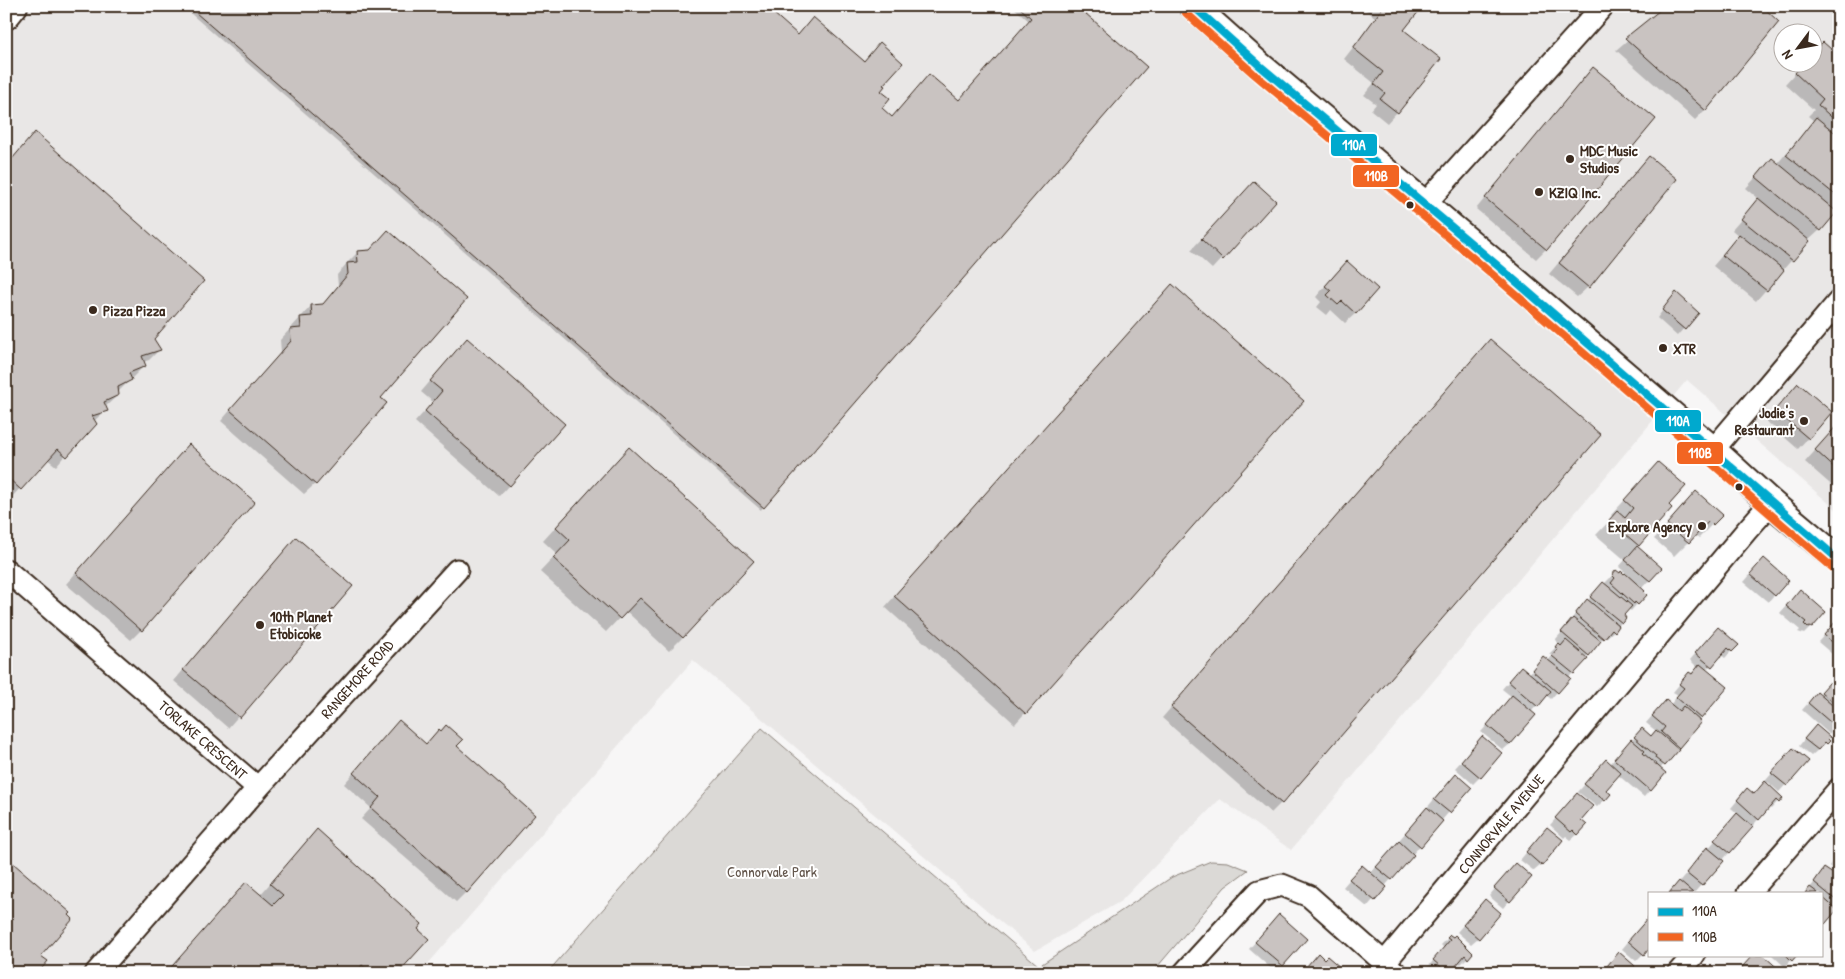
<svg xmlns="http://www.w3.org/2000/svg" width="1845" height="979" font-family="'Patrick Hand',sans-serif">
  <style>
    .built { fill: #e9e7e6; fill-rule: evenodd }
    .green { fill: #dbd9d6; stroke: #8b827a }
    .shadow { fill: #0003 }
    .building { fill: #c9c3c1; stroke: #3b2a1e }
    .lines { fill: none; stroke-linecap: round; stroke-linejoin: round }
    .minor-casing { stroke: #3b2a1e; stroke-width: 25 }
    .major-casing { stroke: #3b2a1e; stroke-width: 30 }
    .minor { stroke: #fff; stroke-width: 21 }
    .major { stroke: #fff; stroke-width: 26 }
    .bus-1-casing { stroke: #fff; stroke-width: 11 }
    .bus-2-casing { stroke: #fff; stroke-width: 11 }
    .bus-1 { stroke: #00a9ce; stroke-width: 8 }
    .bus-2 { stroke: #f26522; stroke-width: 8 }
    .poi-dot { fill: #3b2a1e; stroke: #fff; stroke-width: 2 }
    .labels { text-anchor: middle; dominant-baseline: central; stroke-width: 4; stroke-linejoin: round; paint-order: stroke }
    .poi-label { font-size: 15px; font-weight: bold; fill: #3b2a1e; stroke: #fff; text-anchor: start }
    .street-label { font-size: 15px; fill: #3b2a1e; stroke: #fff }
    .park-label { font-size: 15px; fill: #63564c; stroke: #fff }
    .line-badge { stroke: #fff; stroke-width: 2 }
    .badge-label { font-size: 14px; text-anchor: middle; font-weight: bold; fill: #fff }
  </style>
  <rect width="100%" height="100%" fill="#f7f6f6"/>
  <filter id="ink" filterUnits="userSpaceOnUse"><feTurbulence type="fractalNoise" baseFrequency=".02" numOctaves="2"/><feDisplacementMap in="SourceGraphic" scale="10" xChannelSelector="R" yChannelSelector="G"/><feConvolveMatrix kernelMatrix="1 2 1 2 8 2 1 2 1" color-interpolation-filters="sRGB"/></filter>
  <g filter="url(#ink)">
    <path class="built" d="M6,6H1839V512L1687,380L1291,850L1220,799L1121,901L1035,951L693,660L420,973H6ZM1782,32H1812V62H1782Z"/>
    <polygon class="green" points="762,728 1039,966 1172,877 1211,861 1228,862 1248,870 1225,887 1152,973 547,973"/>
    <g class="shadow">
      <polygon points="182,6 775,6 770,13 798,37 882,85 879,91 880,108 892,118 959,102 1029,21 1012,6 1075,6 761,510"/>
      <polygon points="1361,6 1422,6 1403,30 1397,112 1387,123 1371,110 1376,104 1364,95 1374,83 1344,59 1376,18"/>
      <polygon points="1667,6 1705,110 1695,120 1616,50"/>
      <polygon points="1830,6 1839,6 1839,14"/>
      <polygon points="1839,57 1839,206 1820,230 1809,240 1756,301 1713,266 1739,236 1732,230 1759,199 1746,188 1772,160 1777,164 1814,121 1808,116 1814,110 1785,84 1805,62"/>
      <polygon points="1583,79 1546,249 1536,259 1476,209"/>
      <polygon points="25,144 159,350 149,360 143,362 144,366 118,392 118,395 105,407 106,410 94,421 56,466 47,459 10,499 6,496 6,155 11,160"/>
      <polygon points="1639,168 1675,179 1588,287 1577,297 1549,274"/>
      <polygon points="1244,193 1274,201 1212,269 1191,250"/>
      <polygon points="388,231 379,398 315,484 304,494 221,421 281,352 280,340 301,317 311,306 322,305 338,286 337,275 347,263 358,252 369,251"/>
      <polygon points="1336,273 1356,313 1345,323 1331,310 1327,315 1317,307 1321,302 1316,297"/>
      <polygon points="1162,296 1025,713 1015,724 885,607"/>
      <polygon points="1670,301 1697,313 1677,336 1657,318"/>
      <polygon points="457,350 509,485 499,496 415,422 433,402 421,392"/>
      <polygon points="1480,351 1281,803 1271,813 1162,718"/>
      <polygon points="1798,384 1831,412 1798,449 1766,421"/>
      <polygon points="1839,424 1839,489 1837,490 1805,462"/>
      <polygon points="179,456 141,630 131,640 66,584"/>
      <polygon points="615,462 683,637 669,651 626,611 606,632 540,572 557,554 543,541"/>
      <polygon points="1658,464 1667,506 1670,508 1636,547 1660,568 1641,589 1637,604 1631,611 1628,608 1622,615 1625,618 1614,631 1607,637 1605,636 1598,643 1551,699 1546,695 1531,712 1510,744 1503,750 1481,732 1512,697 1502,689 1515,674 1529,674 1537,664 1548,661 1552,656 1549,654 1558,645 1560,648 1562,646 1555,640 1570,623 1569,622 1580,608 1616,572 1624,576 1627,574 1619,567 1625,560 1596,535 1613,517 1611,515"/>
      <polygon points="1696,493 1721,515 1699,538 1695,535 1674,556 1654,539"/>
      <polygon points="286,549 351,586 228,728 174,681"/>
      <polygon points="1757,567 1774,595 1768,602 1744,582"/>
      <polygon points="1793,598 1811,627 1804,634 1798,632 1800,630 1780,613"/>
      <polygon points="1836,622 1839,625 1839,660 1818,642"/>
      <polygon points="1711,635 1737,645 1725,658 1721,655 1706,670 1700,718 1698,720 1700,722 1660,769 1650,790 1644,797 1618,775 1604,790 1604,800 1597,807 1578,792 1599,768 1610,764 1642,730 1650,737 1656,731 1646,723 1659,708 1670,705 1678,695 1673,692 1683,680 1698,668 1690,660"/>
      <polygon points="1824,690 1839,690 1839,724 1829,734 1802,710 1810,701 1819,696"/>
      <polygon points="389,732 426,745 455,746 466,892 456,902 361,819 371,808 344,784"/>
      <polygon points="1809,733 1828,741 1811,756 1799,746"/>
      <polygon points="1476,745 1480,777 1473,784 1455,768"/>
      <polygon points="1787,756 1807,761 1779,792 1768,782 1767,784 1781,798 1771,809 1769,807 1694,893 1670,893 1738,814 1731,808 1741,796 1753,795"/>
      <polygon points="1449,782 1449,812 1367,907 1343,887 1355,873 1370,874"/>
      <polygon points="1571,801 1580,820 1578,834 1571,840 1566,836 1564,838 1550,825"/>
      <polygon points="1541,835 1541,865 1534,871 1520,860"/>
      <polygon points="307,841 397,973 166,973 246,883 260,895"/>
      <polygon points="1839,852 1839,875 1829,866"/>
      <polygon points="1825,869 1839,881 1839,899 1832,907 1821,926 1821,893 1806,893"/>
      <polygon points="1509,872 1530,877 1503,908 1489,896"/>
      <polygon points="1478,908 1478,938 1471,944 1457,932"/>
      <polygon points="1272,923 1305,939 1275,972 1249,949"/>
      <polygon points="1643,924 1643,954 1636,961 1622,949"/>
      <polygon points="1450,936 1453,939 1455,937 1469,948 1467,958 1461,964 1458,962 1448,973 1433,973 1427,968 1444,948 1441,945"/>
      <polygon points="1772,955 1796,955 1785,967"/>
      <polygon points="1750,959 1781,973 1738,973"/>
    </g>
    <g class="building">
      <polygon points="188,6 777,6 772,12 798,35 813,17 864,61 880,42 903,63 883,85 885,86 881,91 890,98 882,108 892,117 929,74 959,100 1031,18 1018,6 1077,6 1147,67 764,508"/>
      <polygon points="1384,6 1423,6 1404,30 1441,59 1398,113 1380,99 1385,93 1374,84 1383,72 1353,48"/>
      <polygon points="1665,6 1762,6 1779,22 1706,111 1625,38"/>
      <polygon points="1823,42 1839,56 1839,124 1818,105 1823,99 1795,73 1804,62 1812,62 1812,53"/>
      <polygon points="1593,67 1656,119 1547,250 1485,198"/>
      <polygon points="1816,117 1839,136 1839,198 1786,155"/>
      <polygon points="35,132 204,281 154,339 161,350 142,356 146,366 129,373 132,380 118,387 119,395 104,402 108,411 92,416 97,424 67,457 58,449 21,490 6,476 6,154 12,159"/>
      <polygon points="1649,156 1677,179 1589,288 1559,263"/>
      <polygon points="1772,158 1837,212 1821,231 1756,177"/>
      <polygon points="1254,181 1276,201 1223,260 1201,239"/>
      <polygon points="1758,198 1810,241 1793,261 1741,219"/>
      <polygon points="388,230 467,299 381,398 387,403 316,485 230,410 291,341 290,329 301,328 300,317 312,316 311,305 323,304 348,274 347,263 358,262 357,251 370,250"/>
      <polygon points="1739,234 1784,270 1767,291 1722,255"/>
      <polygon points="1347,261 1378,289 1356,314 1342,301 1338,305 1327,295 1331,291 1325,286"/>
      <polygon points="1172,284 1304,401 1026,714 894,596"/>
      <polygon points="1676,292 1699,313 1685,330 1662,310"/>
      <polygon points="467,338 565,424 510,486 425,411 442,391 430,381"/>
      <polygon points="1490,339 1601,435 1282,804 1171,707"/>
      <polygon points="1798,383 1832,412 1809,439 1775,410"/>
      <polygon points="1839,423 1839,472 1815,450"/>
      <polygon points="189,444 255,502 142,631 76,573"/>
      <polygon points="629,447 754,561 683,638 640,598 620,619 553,558 570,540 556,527"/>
      <polygon points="1658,462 1686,486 1669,505 1672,508 1639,546 1609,520 1617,511 1625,518 1633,508 1624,500"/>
      <polygon points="1696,491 1723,515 1713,525 1709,521 1689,543 1667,524"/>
      <polygon points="296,537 353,586 240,718 183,670"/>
      <polygon points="1637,546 1662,568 1650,581 1625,560"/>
      <polygon points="1764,558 1789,580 1775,596 1750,574"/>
      <polygon points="1616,570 1620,573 1621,571 1624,574 1625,573 1645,591 1644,592 1647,595 1638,605 1635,602 1634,604 1611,583 1615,578 1612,575"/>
      <polygon points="1603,582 1632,606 1624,615 1626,618 1622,623 1590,597"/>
      <polygon points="1800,589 1826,612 1812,628 1810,627 1808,628 1804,624 1806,622 1786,606"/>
      <polygon points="1587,599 1619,626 1615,632 1612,629 1604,639 1575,614"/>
      <polygon points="1573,618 1601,641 1589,656 1561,632"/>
      <polygon points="1836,621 1839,623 1839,648 1824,635"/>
      <polygon points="1718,627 1739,645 1732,652 1728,648 1712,667 1695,653"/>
      <polygon points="1566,640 1588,659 1574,674 1552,656 1558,649 1555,647 1558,643 1561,646"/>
      <polygon points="1543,656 1571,678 1558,693 1532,670"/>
      <polygon points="1700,664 1728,687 1701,719 1676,697 1684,688 1679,684 1689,672 1692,674"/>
      <polygon points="1521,666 1551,691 1538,707 1508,681"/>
      <polygon points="1830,682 1839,689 1839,707 1821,692"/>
      <polygon points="1817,692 1839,711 1839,726 1837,728 1808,703"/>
      <polygon points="1512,695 1536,715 1510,745 1487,725"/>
      <polygon points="1666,700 1679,711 1683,706 1701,722 1679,748 1661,732 1665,727 1652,716"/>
      <polygon points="399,720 426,744 439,729 441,731 446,725 463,740 457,746 535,815 467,893 371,808 380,797 353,773"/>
      <polygon points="1816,725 1830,737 1828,739 1830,741 1827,744 1825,742 1818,750 1804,739"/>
      <polygon points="1642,728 1651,736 1656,730 1679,750 1665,766 1655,758 1656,756 1634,737"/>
      <polygon points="1482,736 1502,753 1481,778 1461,761"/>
      <polygon points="1631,739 1645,751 1643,753 1666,773 1651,791 1614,759"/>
      <polygon points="1793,748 1809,761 1787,786 1771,773"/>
      <polygon points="1606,759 1621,773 1606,790 1611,794 1605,801 1584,784"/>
      <polygon points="1456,774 1472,788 1450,813 1434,800"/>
      <polygon points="1765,781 1783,798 1779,803 1776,800 1759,820 1737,800 1747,788 1754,794"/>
      <polygon points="1577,793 1593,806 1581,820 1587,825 1578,835 1573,830 1571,832 1555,818"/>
      <polygon points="1427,807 1443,821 1421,847 1405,833"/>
      <polygon points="1737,813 1753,827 1730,853 1714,840"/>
      <polygon points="1547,827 1563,840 1542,866 1526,852"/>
      <polygon points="317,829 422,924 418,929 429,939 398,973 371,973 362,965 356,973 166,973 246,882 273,905 283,895 270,884"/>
      <polygon points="1399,841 1414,855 1392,880 1376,867"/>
      <polygon points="1707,847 1724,861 1702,886 1686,873"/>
      <polygon points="6,857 71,913 69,915 73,919 41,956 48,961 38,973 6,973"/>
      <polygon points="1516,863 1532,877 1510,902 1494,888"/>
      <polygon points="1362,865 1387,887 1375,901 1349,879"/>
      <polygon points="1824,868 1839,878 1838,902 1814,882"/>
      <polygon points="1679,881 1693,893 1669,893"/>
      <polygon points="1810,887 1818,893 1805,893"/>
      <polygon points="1821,896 1837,910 1825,924 1821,920"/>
      <polygon points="1485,899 1501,913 1479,939 1463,925"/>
      <polygon points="1279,914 1307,939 1283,966 1255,942"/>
      <polygon points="1649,917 1649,949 1644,955 1628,941"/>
      <polygon points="1450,935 1453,937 1455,935 1473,953 1468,959 1465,955 1450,973 1448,973 1433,960 1450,940 1447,938"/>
      <polygon points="1619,952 1635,966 1629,973 1601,973"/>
      <polygon points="1318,953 1324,959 1327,956 1341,968 1339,970 1342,973 1301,973"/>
      <polygon points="1753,955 1763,955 1783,973 1748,973 1742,967"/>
      <polygon points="1786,955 1797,955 1792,961"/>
    </g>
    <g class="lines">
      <g class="minor-casing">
        <g id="minor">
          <polyline points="1425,204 1603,6"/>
          <polyline points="1713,450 1839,301"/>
          <polyline points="6,570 258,788"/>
          <polyline points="1748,893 1839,789"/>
          <polyline points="1385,962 1747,530 1771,503"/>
          <polyline points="96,973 258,788 457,570"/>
          <polyline points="1184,973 1259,891 1282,885 1309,896 1396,973"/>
          <polyline points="1678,973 1694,955"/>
        </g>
      </g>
      <g class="major-casing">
        <g id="major">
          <polyline points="1193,6 1259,65 1498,266 1713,450 1771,503 1839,560"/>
          <polyline points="6,16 14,6"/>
        </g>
      </g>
      <use href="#minor" class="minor"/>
      <use href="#major" class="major"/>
      <g class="bus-1-casing">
        <polyline id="bus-1" points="1193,6 1259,65 1498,266 1839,560"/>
      </g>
      <g class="bus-2-casing">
        <polyline id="bus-2" points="1186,13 1253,73 1492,274 1833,568"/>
      </g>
      <use href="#bus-1" class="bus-1"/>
      <use href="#bus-2" class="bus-2"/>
    </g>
  </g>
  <g class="poi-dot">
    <circle cx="1570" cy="159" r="5"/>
    <circle cx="1539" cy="192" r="5"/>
    <circle cx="1410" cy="205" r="4.5"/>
    <circle cx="93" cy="310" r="5"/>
    <circle cx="1663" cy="348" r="5"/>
    <circle cx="1804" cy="421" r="5"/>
    <circle cx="1739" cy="487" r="4.5"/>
    <circle cx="1702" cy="526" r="5"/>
    <circle cx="260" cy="625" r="5"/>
  </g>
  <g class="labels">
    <g class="poi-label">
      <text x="1580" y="150">MDC Music<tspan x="1580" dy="17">Studios</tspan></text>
      <text x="1549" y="192">KZIQ Inc.</text>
      <text x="103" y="310">Pizza Pizza</text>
      <text x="1673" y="348">XTR</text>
      <text x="1794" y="412" text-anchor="end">Jodie's<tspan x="1794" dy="17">Restaurant</tspan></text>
      <text x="1692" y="526" text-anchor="end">Explore Agency</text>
      <text x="270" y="616">10th Planet<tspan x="270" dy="17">Etobicoke</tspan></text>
    </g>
    <g class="street-label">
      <text transform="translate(357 679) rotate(-48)">RANGEMORE ROAD</text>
      <text transform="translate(203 740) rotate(41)">TORLAKE CRESCENT</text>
      <text transform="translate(1501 824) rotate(-50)">CONNORVALE AVENUE</text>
    </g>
    <g class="park-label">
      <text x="772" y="871">Connorvale Park</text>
    </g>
  </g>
  <g class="line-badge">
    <rect x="1330" y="133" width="48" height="24" rx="5" fill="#00a9ce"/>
    <rect x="1352" y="164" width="48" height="24" rx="5" fill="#f26522"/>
    <rect x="1654" y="409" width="48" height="24" rx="5" fill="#00a9ce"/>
    <rect x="1676" y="441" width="48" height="24" rx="5" fill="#f26522"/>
  </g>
  <g class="badge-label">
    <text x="1354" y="150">110A</text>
    <text x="1376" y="181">110B</text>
    <text x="1678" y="426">110A</text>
    <text x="1700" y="458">110B</text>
  </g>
  <rect width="1845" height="979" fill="none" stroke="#fff" stroke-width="25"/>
  <rect x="12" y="12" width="1820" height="954" fill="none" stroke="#3b2a1e" stroke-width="2" filter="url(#ink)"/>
  <rect x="1648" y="892" width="175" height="65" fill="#ffffff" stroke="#b1aaa5"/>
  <rect x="1658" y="908" width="25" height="8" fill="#00a9ce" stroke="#b1aaa5"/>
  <text x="1692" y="916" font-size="15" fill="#3b2a1e">110A</text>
  <rect x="1658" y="933" width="25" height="8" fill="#f26522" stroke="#b1aaa5"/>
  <text x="1692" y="942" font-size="15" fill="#3b2a1e">110B</text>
  <g transform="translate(1798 48) rotate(238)"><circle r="24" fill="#ffffff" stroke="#b1aaa5"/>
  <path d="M0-4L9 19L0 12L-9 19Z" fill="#3b2a1e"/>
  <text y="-8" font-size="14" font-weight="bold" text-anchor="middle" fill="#3b2a1e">N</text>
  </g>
</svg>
